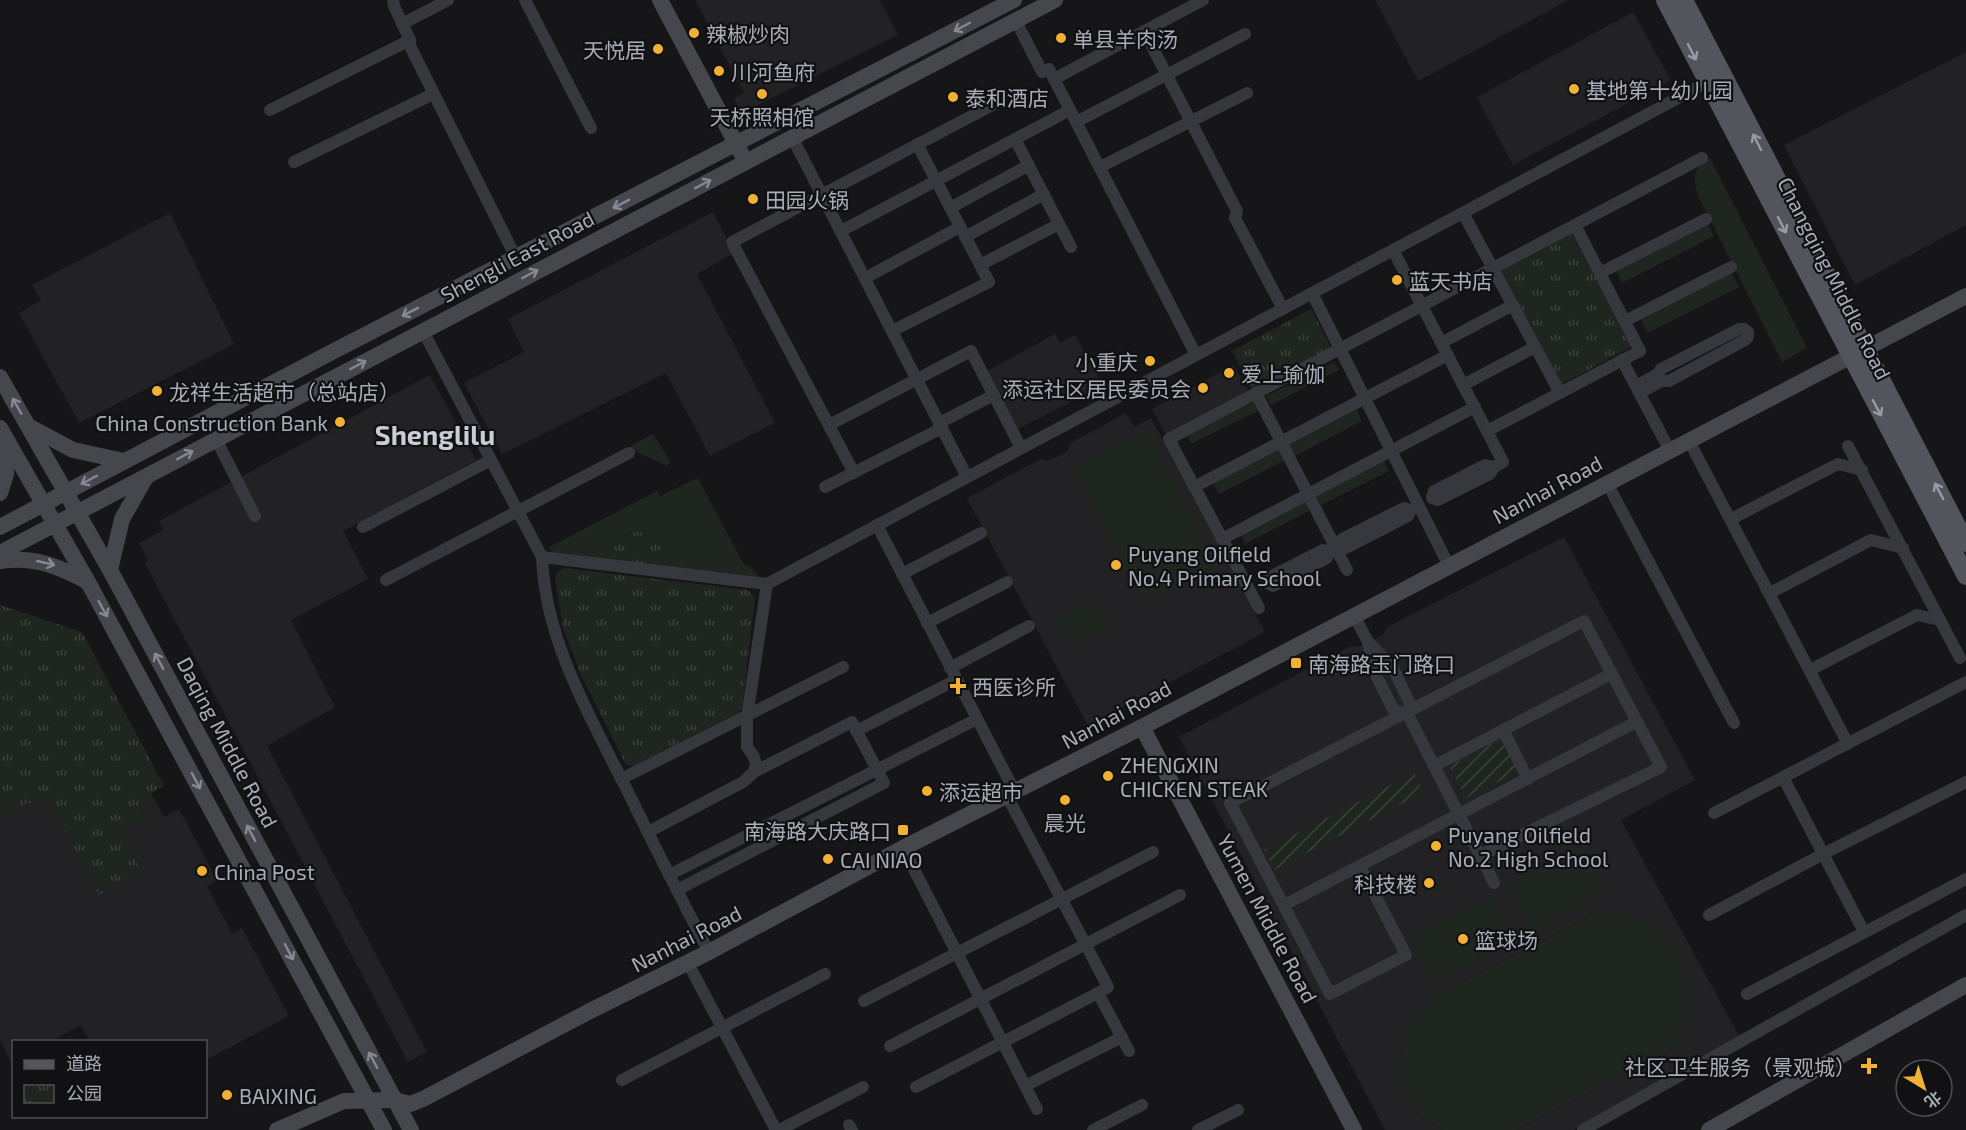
<svg xmlns="http://www.w3.org/2000/svg" width="1966" height="1130" font-family="'Exo 2','Noto Sans SC',sans-serif">
  <style>
    .built { fill: #222225 }
    .grass { fill: #1e261f }
    .park { fill: url(#park-tufts) }
    .garden { fill: url(#garden-furrows) }
    .lines { fill: none; stroke-linecap: round; stroke-linejoin: round }
    .street { stroke: #37383d; stroke-width: 12 }
    .secondary { stroke: #45474d; stroke-width: 16 }
    .primary { stroke: #53555c; stroke-width: 18 }
    .oneway { stroke: #858993 }
    .oneway2 { stroke: #979ba6 }
    .poi-dot { fill: #f2b134; stroke: #111113; stroke-width: 2 }
    .labels { text-anchor: middle; dominant-baseline: central; stroke-width: 4.5; stroke-linejoin: round; paint-order: stroke }
    .poi-label { font-size: 21px; fill: #a8adb8; stroke: #111113; text-anchor: start }
    .street-label { font-size: 21px; fill: #a8adb8; stroke: #111113 }
    .district-label { font-size: 27px; font-weight: bold; fill: #c9ccd4; stroke: #111113 }
  </style>
  <defs>
    <pattern id="park-tufts" width="24" height="20" patternUnits="userSpaceOnUse" patternTransform="scale(1.5)"><rect width="24" height="20" fill="#1e261f"/><path d="M3 7l-1-3M5 7V3M7 7l1-3M15 17l-1-3M17 17v-4M19 17l1-3" fill="none" stroke="#3c433d"/></pattern>
    <pattern id="garden-furrows" width="10" height="10" patternUnits="userSpaceOnUse" patternTransform="scale(1.5)"><rect width="10" height="10" fill="#1e261f"/><path d="M-1 1l2-2M0 10L10 0M9 11l2-2" fill="none" stroke="#3c433d"/></pattern>
  </defs>
  <rect width="100%" height="100%" fill="#161618"/>
  <g class="built">
    <polygon points="695,0 880,0 898,35 742,113 734,98 744,93"/>
    <polygon points="1375,0 1569,0 1418,81"/>
    <polygon points="1633,12 1671,80 1513,165 1477,97"/>
    <polygon points="1966,52 1966,225 1855,285 1784,145"/>
    <polygon points="713,212 734,253 697,274 775,423 710,456 666,373 502,454 464,383 524,352 508,319"/>
    <polygon points="170,213 234,344 79,423 19,313 41,300 32,285"/>
    <polygon points="1055,334 1060,343 1075,335 1103,385 1018,429 987,371"/>
    <polygon points="1234,365 1249,393 1167,437 1152,409"/>
    <polygon points="430,375 476,460 343,531 368,579 291,620 335,707 267,746 427,1052 408,1062 145,563 148,560 139,543 163,530 159,521"/>
    <polygon points="1126,413 1134,427 1151,418 1265,632 1088,726 967,498 1041,459 1049,460 1059,456 1068,450 1072,442"/>
    <polygon points="1564,537 1695,780 1621,820 1739,1036 1574,1130 1516,1130 1684,1043 1600,911 1434,997 1408,1024 1400,1055 1400,1085 1418,1113 1442,1130 1385,1130 1179,737 1351,646 1358,647 1383,635 1387,627"/>
    <polygon points="49,800 120,832 146,817 142,810 156,802 164,817 179,809 217,880 207,886 232,933 242,928 289,1016 206,1060 206,1042 90,1041 81,1025 51,1041 14,1042 13,1062 11,1063 0,1040 0,817 27,803 38,805"/>
  </g>
  <g class="grass">
    <path d="M1710,158L1807,348L1782,362L1699,198C1693,180 1691,168 1710,158Z"/>
    <polygon points="1707,223 1714,236 1622,283 1615,269"/>
    <polygon points="1732,273 1739,287 1647,333 1641,319"/>
    <polygon points="1334,362 1339,370 1271,405 1266,396"/>
    <polygon points="1255,401 1260,410 1191,444 1187,435"/>
    <polygon points="1356,409 1362,421 1295,456 1288,444"/>
    <polygon points="1148,429 1217,565 1144,603 1073,467"/>
    <polygon points="653,434 670,461 668,466 630,449 632,445"/>
    <polygon points="1279,447 1286,460 1219,494 1212,482"/>
    <polygon points="1383,459 1389,471 1321,505 1315,493"/>
    <path d="M698,478L743,563L751,567L759,577L669,567C670,542 650,529 626,534L610,562L553,555L549,547L657,491L660,496Z"/>
    <polygon points="1305,498 1311,510 1245,544 1239,532"/>
    <polygon points="1095,599 1110,627 1073,648 1056,621"/>
    <polygon points="1582,847 1606,893 1532,932 1508,886"/>
    <polygon points="1492,895 1516,940 1434,983 1410,938"/>
    <path d="M1600,911C1617,914 1635,915 1649,924C1674,938 1693,973 1690,1002C1689,1012 1682,1023 1679,1032L1684,1043L1516,1130H1442L1418,1113L1400,1085V1055L1408,1023L1434,997Z"/>
  </g>
  <g class="park">
    <polygon points="1571,232 1633,346 1560,385 1499,271"/>
    <polygon points="1311,309 1332,350 1253,392 1232,351"/>
    <path d="M637,532C657,536 670,545 669,567L610,562C610,544 621,535 637,532Z"/>
    <polygon points="564,568 748,590 755,598 742,708 738,713 633,766 626,765 581,675 563,628 555,578 558,571"/>
    <polygon points="0,605 82,632 164,786 151,793 156,802 142,810 146,817 121,832 141,872 99,895 49,800 38,805 27,803 0,817"/>
  </g>
  <g class="garden">
    <polygon points="1502,738 1519,771 1466,798 1449,766"/>
    <polygon points="1414,773 1424,792 1274,870 1264,850"/>
  </g>
  <g class="lines">
    <g class="street">
      <polyline points="393,0 394,6 410,40 410,46 516,258"/>
      <polyline points="525,0 591,128"/>
      <polyline points="1016,21 1042,72 1049,69 1196,355"/>
      <polyline points="402,24 448,0"/>
      <polyline points="1144,31 1237,211 1235,218 1283,309"/>
      <polyline points="1054,79 1203,0"/>
      <polyline points="270,110 410,40"/>
      <polyline points="1076,122 1245,34"/>
      <polyline points="792,137 967,477"/>
      <polyline points="1015,139 1071,247"/>
      <polyline points="294,162 433,94"/>
      <polyline points="1100,167 1247,93"/>
      <polyline points="950,208 1029,165"/>
      <polyline points="1463,213 1560,393"/>
      <polyline points="841,231 1070,110"/>
      <polyline points="965,237 1044,194"/>
      <polyline points="1393,250 1503,462 1494,467"/>
      <polyline points="980,265 1059,224"/>
      <polyline points="1600,273 1706,219"/>
      <polyline points="865,278 960,227"/>
      <polyline points="1312,293 1449,566"/>
      <polyline points="1625,321 1731,267"/>
      <path d="M423,331L542,557C545,639 588,713 624,784C652,841 680,897 709,952"/>
      <polyline points="892,331 989,282 917,144"/>
      <polyline points="1441,343 1513,305"/>
      <polyline points="1622,360 1670,451"/>
      <polyline points="1463,385 1535,347"/>
      <polyline points="1636,386 1658,374 1661,369 1739,329 1744,329 1748,332 1748,337 1745,340 1669,381 1662,381 1639,393"/>
      <polyline points="1256,393 1347,570"/>
      <polyline points="939,423 994,395"/>
      <polyline points="829,425 971,351 1021,448"/>
      <polyline points="1487,431 1640,351 1575,225"/>
      <polyline points="216,439 255,516"/>
      <polyline points="1689,441 1848,744"/>
      <polyline points="1848,446 1960,658"/>
      <polygon points="1485,465 1494,467 1490,474 1438,500 1432,498 1434,491"/>
      <polyline points="854,473 732,242 1000,101"/>
      <polyline points="1607,483 1734,723"/>
      <polyline points="825,487 942,428"/>
      <polyline points="1194,487 1448,355"/>
      <polygon points="1404,508 1411,510 1408,516 1346,548 1338,546 1342,539"/>
      <polyline points="1731,519 1838,464 1862,470"/>
      <polyline points="877,525 1015,792"/>
      <polyline points="363,527 491,460"/>
      <polyline points="1222,539 1475,407"/>
      <polygon points="1323,550 1329,552 1327,558 1273,586 1267,583 1270,577"/>
      <polyline points="542,557 767,584 1708,82"/>
      <polyline points="902,574 981,533"/>
      <polyline points="386,580 629,453"/>
      <polyline points="1770,593 1871,540 1903,548"/>
      <polyline points="1259,608 1169,439 1702,158"/>
      <polyline points="1354,615 1368,642 1393,668 1410,704 1407,713 1494,883"/>
      <polyline points="927,623 1007,582"/>
      <polyline points="1368,643 1377,677 1394,711 1407,713"/>
      <polyline points="950,668 1029,626"/>
      <polyline points="1810,670 1917,615 1940,620"/>
      <polyline points="1503,730 1528,779"/>
      <polyline points="856,731 956,680"/>
      <polyline points="1434,766 1611,674"/>
      <polyline points="1783,777 1864,932"/>
      <polyline points="621,779 843,667"/>
      <polyline points="1007,796 1108,987 1098,993 1129,1051"/>
      <polyline points="1714,813 1966,682"/>
      <polyline points="648,832 743,782 754,772 756,764 753,755 747,747 747,717 767,584"/>
      <polyline points="903,848 1037,1109"/>
      <polyline points="1360,866 1406,955 1330,994 1230,803 1584,621 1661,767 1481,855"/>
      <polyline points="669,875 977,719"/>
      <polyline points="677,890 884,783 852,722 754,772"/>
      <polyline points="1284,905 1636,722"/>
      <polyline points="1709,915 1823,854 1966,782"/>
      <polyline points="688,963 776,1130"/>
      <polyline points="1747,994 1966,879"/>
      <polyline points="864,1001 1153,852"/>
      <polyline points="890,1046 1180,895"/>
      <polyline points="622,1080 825,974"/>
      <polyline points="1025,1086 1122,1037"/>
      <polyline points="916,1087 1098,993"/>
      <polyline points="849,1125 852,1130"/>
      <polyline points="779,1130 863,1087"/>
      <polyline points="1093,1130 1142,1105"/>
      <polyline points="1198,1130 1238,1110"/>
      <polyline points="1583,1130 1966,915"/>
    </g>
    <g class="secondary">
      <polyline points="660,0 741,153"/>
      <polyline points="0,377 110,570 411,1130"/>
      <polyline points="30,427 73,450 124,461"/>
      <polyline points="0,428 88,582 384,1130"/>
      <polyline points="0,493 6,474 8,442"/>
      <polyline points="0,527 332,352 1014,0"/>
      <polyline points="0,553 1055,0"/>
      <path d="M0,561C34,556 58,566 88,582"/>
      <polyline points="110,570 122,519 146,477"/>
      <polyline points="1142,727 1354,1130"/>
      <polyline points="277,1130 344,1101 395,1100 410,1104 423,1099 588,1012 709,952 903,848 1142,727 1966,296"/>
      <polyline points="1709,1130 1966,985"/>
    </g>
    <g class="primary">
      <polyline points="1665,0 1966,576"/>
      <polyline points="1684,0 1966,543"/>
    </g>
  </g>
  <defs><path id="oneway-shaft" d="M-6 0H5M1.5-3L5.5 0L1.5 3" fill="none" stroke-width="1.6" stroke-linecap="round" stroke-linejoin="round" transform="scale(1.5)"/></defs>
  <g class="oneway">
    <use href="#oneway-shaft" transform="translate(962 27) rotate(152)"/>
    <use href="#oneway-shaft" transform="translate(703 184) rotate(-28)"/>
    <use href="#oneway-shaft" transform="translate(621 204) rotate(153)"/>
    <use href="#oneway-shaft" transform="translate(530 274) rotate(-28)"/>
    <use href="#oneway-shaft" transform="translate(410 312) rotate(153)"/>
    <use href="#oneway-shaft" transform="translate(358 365) rotate(-28)"/>
    <use href="#oneway-shaft" transform="translate(17 406) rotate(-120)"/>
    <use href="#oneway-shaft" transform="translate(185 455) rotate(-28)"/>
    <use href="#oneway-shaft" transform="translate(89 480) rotate(152)"/>
    <use href="#oneway-shaft" transform="translate(46 563) rotate(13)"/>
    <use href="#oneway-shaft" transform="translate(103 609) rotate(61)"/>
    <use href="#oneway-shaft" transform="translate(159 661) rotate(-118)"/>
    <use href="#oneway-shaft" transform="translate(196 781) rotate(62)"/>
    <use href="#oneway-shaft" transform="translate(251 833) rotate(-118)"/>
    <use href="#oneway-shaft" transform="translate(289 952) rotate(62)"/>
    <use href="#oneway-shaft" transform="translate(373 1060) rotate(-118)"/>
  </g>
  <g class="oneway2">
    <use href="#oneway-shaft" transform="translate(1692 52) rotate(63)"/>
    <use href="#oneway-shaft" transform="translate(1757 142) rotate(-117)"/>
    <use href="#oneway-shaft" transform="translate(1782 225) rotate(63)"/>
    <use href="#oneway-shaft" transform="translate(1877 408) rotate(62)"/>
    <use href="#oneway-shaft" transform="translate(1939 491) rotate(-118)"/>
  </g>
  <g class="poi-dot">
    <circle cx="694" cy="33" r="6"/>
    <circle cx="1061" cy="38" r="6"/>
    <circle cx="658" cy="49" r="6"/>
    <circle cx="719" cy="71" r="6"/>
    <circle cx="1574" cy="89" r="6"/>
    <circle cx="762" cy="94" r="6"/>
    <circle cx="953" cy="97" r="6"/>
    <circle cx="753" cy="199" r="6"/>
    <circle cx="1397" cy="280" r="6"/>
    <circle cx="1150" cy="361" r="6"/>
    <circle cx="1229" cy="373" r="6"/>
    <circle cx="1203" cy="388" r="6"/>
    <circle cx="157" cy="391" r="6"/>
    <circle cx="340" cy="422" r="6"/>
    <circle cx="1116" cy="565" r="6"/>
    <rect x="1290" y="657" width="12" height="12" rx="3"/>
    <path d="M955 677h6v6h6v6h-6v6h-6v-6h-6v-6h6z"/>
    <circle cx="1108" cy="776" r="6"/>
    <circle cx="927" cy="791" r="6"/>
    <circle cx="1065" cy="800" r="6"/>
    <rect x="897" y="824" width="12" height="12" rx="3"/>
    <circle cx="1436" cy="846" r="6"/>
    <circle cx="828" cy="859" r="6"/>
    <circle cx="202" cy="871" r="6"/>
    <circle cx="1429" cy="883" r="6"/>
    <circle cx="1463" cy="939" r="6"/>
    <path d="M1866 1057h6v6h6v6h-6v6h-6v-6h-6v-6h6z"/>
    <circle cx="227" cy="1095" r="6"/>
  </g>
  <g class="labels">
    <g class="poi-label">
      <text x="706" y="33">辣椒炒肉</text>
      <text x="1073" y="38">单县羊肉汤</text>
      <text x="646" y="49" text-anchor="end">天悦居</text>
      <text x="731" y="71">川河鱼府</text>
      <text x="1586" y="89">基地第十幼儿园</text>
      <text x="965" y="97">泰和酒店</text>
      <text x="762" y="116" text-anchor="middle">天桥照相馆</text>
      <text x="765" y="199">田园火锅</text>
      <text x="1409" y="280">蓝天书店</text>
      <text x="1138" y="361" text-anchor="end">小重庆</text>
      <text x="1241" y="373">爱上瑜伽</text>
      <text x="1191" y="388" text-anchor="end">添运社区居民委员会</text>
      <text x="169" y="391">龙祥生活超市（总站店）</text>
      <text x="328" y="422" text-anchor="end">China Construction Bank</text>
      <text x="1128" y="553">Puyang Oilfield<tspan x="1128" dy="24">No.4 Primary School</tspan></text>
      <text x="1308" y="663">南海路玉门路口</text>
      <text x="972" y="686">西医诊所</text>
      <text x="1120" y="764">ZHENGXIN<tspan x="1120" dy="24">CHICKEN STEAK</tspan></text>
      <text x="939" y="791">添运超市</text>
      <text x="1065" y="822" text-anchor="middle">晨光</text>
      <text x="891" y="830" text-anchor="end">南海路大庆路口</text>
      <text x="1448" y="834">Puyang Oilfield<tspan x="1448" dy="24">No.2 High School</tspan></text>
      <text x="840" y="859">CAI NIAO</text>
      <text x="214" y="871">China Post</text>
      <text x="1417" y="883" text-anchor="end">科技楼</text>
      <text x="1475" y="939">篮球场</text>
      <text x="1856" y="1066" text-anchor="end">社区卫生服务（景观城）</text>
      <text x="239" y="1095">BAIXING</text>
    </g>
    <g class="street-label">
      <text transform="translate(517 256) rotate(-28)">Shengli East Road</text>
      <text transform="translate(1835 278) rotate(63)">Changqing Middle Road</text>
      <text transform="translate(1547 489) rotate(-28)">Nanhai Road</text>
      <text transform="translate(1116 714) rotate(-28)">Nanhai Road</text>
      <text transform="translate(228 742) rotate(62)">Daqing Middle Road</text>
      <text transform="translate(1268 918) rotate(62)">Yumen Middle Road</text>
      <text transform="translate(686 938) rotate(-27)">Nanhai Road</text>
    </g>
    <g class="district-label">
      <text x="435" y="434">Shenglilu</text>
    </g>
  </g>
  <rect x="12" y="1040" width="195" height="78" fill="#111113" stroke="#4d4f55" stroke-width="1.5"/>
  <rect x="24" y="1060" width="30" height="9" fill="#53555c" stroke="#4d4f55" stroke-width="1.5"/>
  <text x="66" y="1070" font-size="18" fill="#a8adb8">道路</text>
  <rect x="24" y="1085" width="30" height="18" fill="url(#park-tufts)" stroke="#4d4f55" stroke-width="1.5"/>
  <text x="66" y="1100" font-size="18" fill="#a8adb8">公园</text>
  <g transform="translate(1924 1088) rotate(142)"><circle r="28" fill="#111113" stroke="#4d4f55" stroke-width="1.5"/>
  <path d="M0-4.5L10 22L0 15L-10 22Z" fill="#f2b134"/>
  <text y="-9" font-size="16" font-weight="bold" text-anchor="middle" fill="#a8adb8">北</text>
  </g>
</svg>
